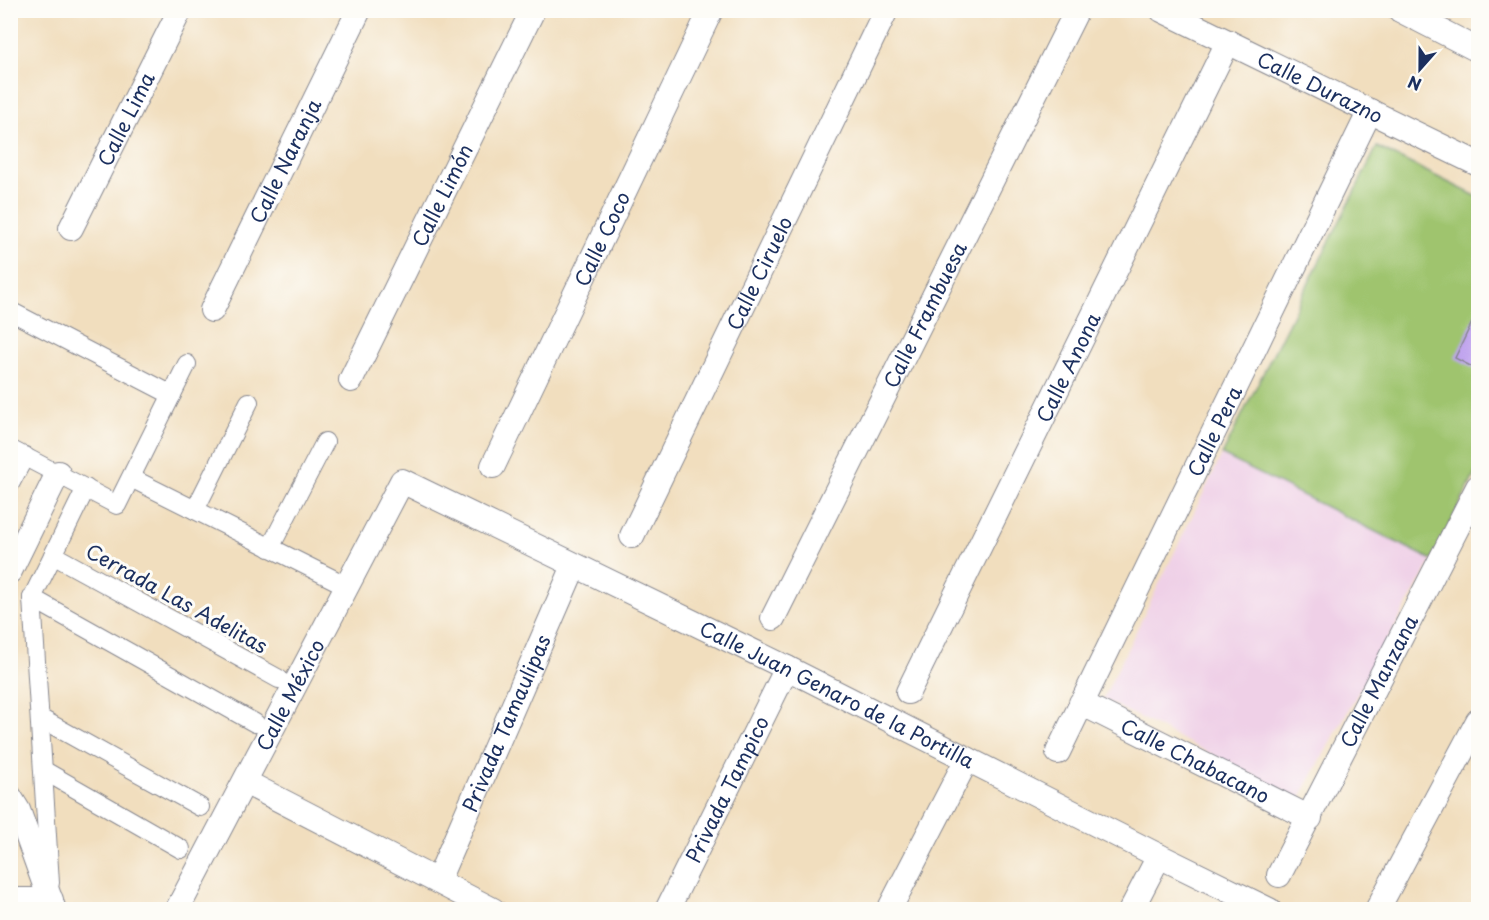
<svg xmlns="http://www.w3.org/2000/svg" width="1489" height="920" font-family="'Playpen Sans',sans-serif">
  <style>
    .built { fill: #efd0e7 }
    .green { fill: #9fc46e; stroke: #5d7a66; stroke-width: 1.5 }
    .building { fill: #bfa3ee }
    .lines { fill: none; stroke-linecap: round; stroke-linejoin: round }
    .pedestrian-casing { stroke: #86868e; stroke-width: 20 }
    .minor-casing { stroke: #86868e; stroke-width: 26 }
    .pedestrian { stroke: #fff; stroke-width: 18 }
    .minor { stroke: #fff; stroke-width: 24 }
    .labels { text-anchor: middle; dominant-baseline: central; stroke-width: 6; stroke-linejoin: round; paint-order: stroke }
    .street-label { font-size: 20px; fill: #1b2f5e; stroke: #fdfcf7 }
  </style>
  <rect width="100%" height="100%" fill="#fdfcf7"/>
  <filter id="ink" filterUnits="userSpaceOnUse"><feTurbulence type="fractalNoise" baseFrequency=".0167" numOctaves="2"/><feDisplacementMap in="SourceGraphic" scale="12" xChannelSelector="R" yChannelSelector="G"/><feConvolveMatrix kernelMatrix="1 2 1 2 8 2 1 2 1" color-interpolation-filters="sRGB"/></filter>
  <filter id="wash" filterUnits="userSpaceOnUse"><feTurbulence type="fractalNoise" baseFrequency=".008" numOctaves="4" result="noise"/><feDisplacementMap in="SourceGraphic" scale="24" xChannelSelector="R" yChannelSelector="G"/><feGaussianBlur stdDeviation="1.35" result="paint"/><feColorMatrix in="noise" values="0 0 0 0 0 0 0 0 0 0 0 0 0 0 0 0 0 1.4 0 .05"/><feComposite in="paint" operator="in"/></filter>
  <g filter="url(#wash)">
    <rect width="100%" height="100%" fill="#f1debe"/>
    <polygon class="built" points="1222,455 1432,560 1299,799 1103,699"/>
    <polygon class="green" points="1377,147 1478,197 1478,468 1432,560 1222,455"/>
    <g id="blocks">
      <polygon class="building" points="1478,310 1478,370 1455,358"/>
    </g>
  </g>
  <g filter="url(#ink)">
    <use href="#blocks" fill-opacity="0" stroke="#86868e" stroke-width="1.5"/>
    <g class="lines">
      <g class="pedestrian-casing">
        <g id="pedestrian">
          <polyline points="10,311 172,395"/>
          <polyline points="10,449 117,505 187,364"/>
          <polyline points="131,478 337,581"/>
          <polyline points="10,484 25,456"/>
          <polyline points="195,510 249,402"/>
          <polyline points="270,548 325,442"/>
          <polyline points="53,555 279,679"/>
          <polyline points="32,598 255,723"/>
          <polyline points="40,718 200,807"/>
          <polyline points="43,770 181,849"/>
          <polyline points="50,883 32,598 86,488"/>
        </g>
      </g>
      <g class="minor-casing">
        <g id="minor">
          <path id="s1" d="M1162,10L1478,164"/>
          <polyline points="1400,10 1478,50"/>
          <path id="s2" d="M71,228L180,10"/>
          <path id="s3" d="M212,310L359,10"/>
          <path id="s4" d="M351,380L533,10"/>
          <path id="s5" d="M493,466L711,10"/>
          <path id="s6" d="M632,536L886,10"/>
          <polyline points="10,571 58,473"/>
          <path id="s7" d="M773,618L1077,10"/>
          <path id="s8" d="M908,692L1228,42"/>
          <path id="s9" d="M1081,703L1310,818"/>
          <path id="s10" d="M1058,752L1370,111"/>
          <polyline points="245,782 493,910"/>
          <polyline points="10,797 18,810 54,910"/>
          <path id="s11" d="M1279,875L1478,487"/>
          <path id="s12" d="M438,880L574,566"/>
          <polyline points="10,900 51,900"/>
          <path id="s13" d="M177,910L402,481L787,668L1159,856L1269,910"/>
          <path id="s14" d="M667,910L787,668"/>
          <polyline points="889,910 967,759"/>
          <polyline points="1131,910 1159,856"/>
          <polyline points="1377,910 1478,721"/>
        </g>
      </g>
      <use href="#pedestrian" class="pedestrian"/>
      <use href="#minor" class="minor"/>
    </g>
  </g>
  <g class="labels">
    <g class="street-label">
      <text stroke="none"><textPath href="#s1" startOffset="176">Calle Durazno</textPath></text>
      <text stroke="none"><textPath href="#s2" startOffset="122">Calle Lima</textPath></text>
      <text stroke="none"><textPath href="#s3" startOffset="166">Calle Naranja</textPath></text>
      <text stroke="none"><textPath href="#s4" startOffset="206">Calle Limón</textPath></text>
      <text stroke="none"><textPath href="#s5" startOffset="252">Calle Coco</textPath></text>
      <text stroke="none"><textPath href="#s6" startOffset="292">Calle Ciruelo</textPath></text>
      <text stroke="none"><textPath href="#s7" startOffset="339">Calle Frambuesa</textPath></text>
      <text stroke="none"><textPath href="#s8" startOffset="362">Calle Anona</textPath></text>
      <text stroke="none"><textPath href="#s10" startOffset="357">Calle Pera</textPath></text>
      <text transform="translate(177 598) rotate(29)">Cerrada Las Adelitas</text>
      <text stroke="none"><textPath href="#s11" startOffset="218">Calle Manzana</textPath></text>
      <text stroke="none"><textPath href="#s13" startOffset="969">Calle Juan Genaro de la Portilla</textPath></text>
      <text stroke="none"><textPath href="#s13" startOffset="243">Calle México</textPath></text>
      <text stroke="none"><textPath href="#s12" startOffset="171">Privada Tamaulipas</textPath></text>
      <text stroke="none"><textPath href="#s9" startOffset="128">Calle Chabacano</textPath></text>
      <text stroke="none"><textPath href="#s14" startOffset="135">Privada Tampico</textPath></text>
    </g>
  </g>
  <rect width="1489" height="920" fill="none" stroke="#fdfcf7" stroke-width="36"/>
  <g transform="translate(1420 69) rotate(201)" stroke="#fdfcf7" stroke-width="4.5" paint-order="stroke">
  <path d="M0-4.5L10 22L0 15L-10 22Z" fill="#1b2f5e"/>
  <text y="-9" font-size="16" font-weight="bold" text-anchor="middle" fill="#1b2f5e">N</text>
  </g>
</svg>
